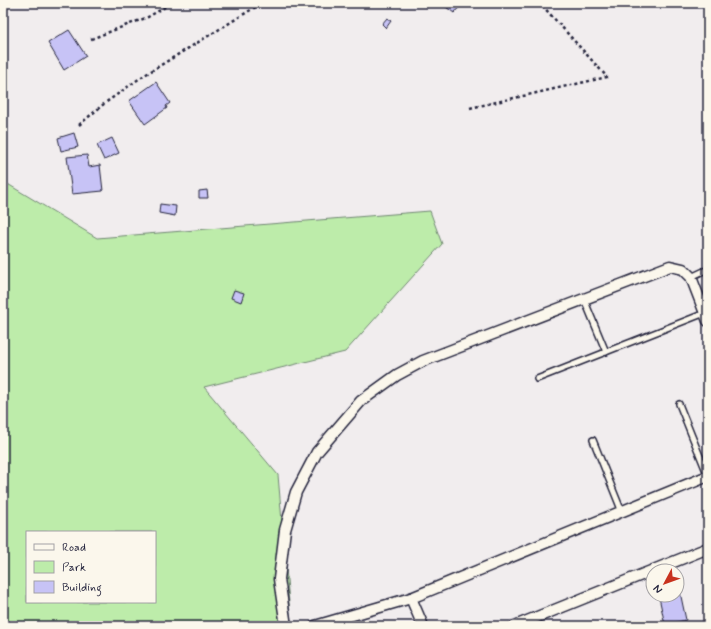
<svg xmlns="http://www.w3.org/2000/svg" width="711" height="629" font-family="Mynerve,sans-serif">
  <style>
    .green { fill: #bdecaa; stroke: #708772; fill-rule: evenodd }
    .building { fill: #c7c3f6; stroke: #22223b }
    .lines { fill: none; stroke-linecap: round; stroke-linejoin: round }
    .lane-casing { stroke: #22223b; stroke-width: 8 }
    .street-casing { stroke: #22223b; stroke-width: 13 }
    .path { stroke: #22223b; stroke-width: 2.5; stroke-dasharray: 3 3; stroke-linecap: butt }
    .lane { stroke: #fbf7ec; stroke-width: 5 }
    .street { stroke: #fbf7ec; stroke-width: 10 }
  </style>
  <rect width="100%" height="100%" fill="#f1edee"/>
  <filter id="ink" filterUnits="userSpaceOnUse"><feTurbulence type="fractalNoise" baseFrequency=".025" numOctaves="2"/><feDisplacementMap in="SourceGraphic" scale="8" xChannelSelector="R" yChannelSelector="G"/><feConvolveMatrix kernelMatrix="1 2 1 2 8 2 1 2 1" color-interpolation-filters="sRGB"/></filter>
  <g filter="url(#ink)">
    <path class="green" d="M3,175L6,183L97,238L430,211L442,244L345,352L204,387L278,475L291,626H3ZM27,532H155V602H27Z"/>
    <g class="building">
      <polygon points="443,3 463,3 454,13 442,4"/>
      <polygon points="387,18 391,21 386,28 382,24"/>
      <polygon points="69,30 86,56 64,70 48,43"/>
      <polygon points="156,82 170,103 166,106 167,108 145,124 129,101"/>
      <polygon points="74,133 78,147 61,151 58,138"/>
      <polygon points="112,138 119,153 104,160 97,145"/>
      <polygon points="87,155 89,167 100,165 103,191 72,194 67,157"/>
      <polygon points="207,190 208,198 199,198 199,191"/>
      <polygon points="160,204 176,206 175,216 159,213"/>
      <polygon points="234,290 244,293 241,302 231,298"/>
      <polygon points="680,592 686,620 665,625 659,597 677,595 677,593"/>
    </g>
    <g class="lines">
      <g class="lane-casing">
        <g id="lane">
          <polyline points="691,277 708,269"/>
          <polyline points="584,299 606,352"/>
          <polyline points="537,379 705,313"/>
          <polyline points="679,404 708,476"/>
          <polyline points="593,440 622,512"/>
        </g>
      </g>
      <g class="street-casing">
        <g id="street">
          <polyline points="286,626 279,579 285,530 296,492 317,452 361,401 397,375 423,361 670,266 683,269 691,277 708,321"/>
          <polyline points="315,626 411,598"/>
          <polyline points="423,626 411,598 708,476"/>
          <polyline points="515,626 708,548"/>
          <polyline points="706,626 708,625"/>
        </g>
      </g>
      <g class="path">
        <polyline points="91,39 148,17 172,3"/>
        <polyline points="470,108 607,77 540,3"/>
        <polyline points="79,125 105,103 143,76 262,3"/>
      </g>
      <use href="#lane" class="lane"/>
      <use href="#street" class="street"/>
    </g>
  </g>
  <rect width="711" height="629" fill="none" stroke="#fbf7ec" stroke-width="16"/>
  <rect x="8" y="8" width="695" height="613" fill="none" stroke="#22223b" stroke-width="1.5" filter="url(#ink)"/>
  <rect x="26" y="531" width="130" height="72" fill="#fbf7ec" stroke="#a4a2a5"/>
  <rect x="34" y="544" width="20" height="6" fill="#fbf7ec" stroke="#a4a2a5"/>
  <text x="62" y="551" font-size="12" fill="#22223b">Road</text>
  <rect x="34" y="561" width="20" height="12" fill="#bdecaa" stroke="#a4a2a5"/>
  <text x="62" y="571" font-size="12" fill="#22223b">Park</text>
  <rect x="34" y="581" width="20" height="12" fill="#c7c3f6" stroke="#a4a2a5"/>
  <text x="62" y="591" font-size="12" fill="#22223b">Building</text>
  <g transform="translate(665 583) rotate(229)"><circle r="19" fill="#fbf7ec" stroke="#a4a2a5"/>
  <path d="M0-3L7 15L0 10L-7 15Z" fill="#c8321e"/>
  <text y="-6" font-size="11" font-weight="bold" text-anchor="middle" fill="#22223b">N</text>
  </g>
</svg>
